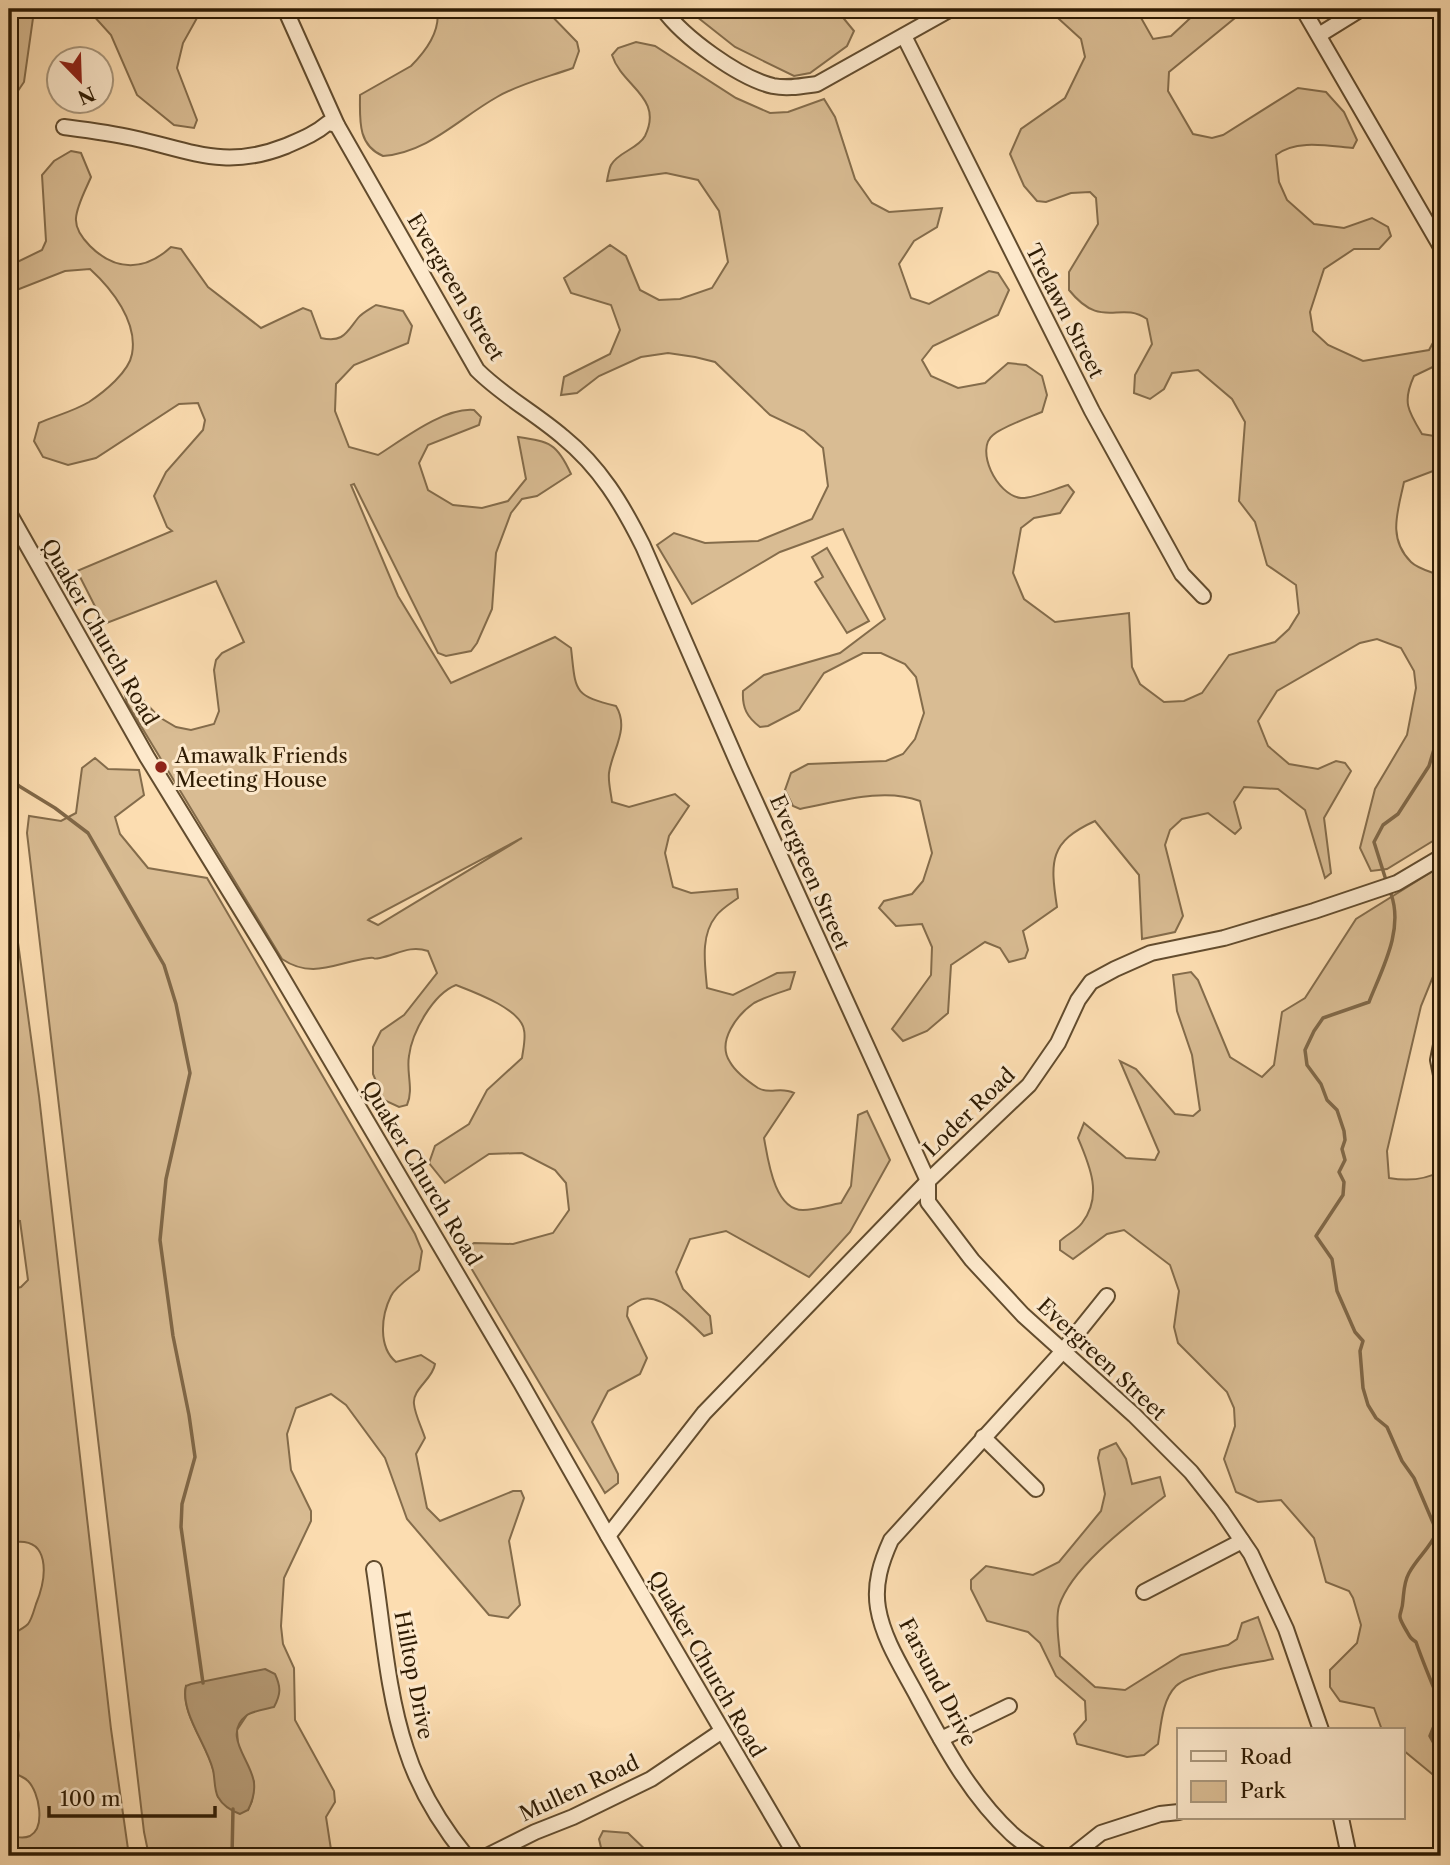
<svg xmlns="http://www.w3.org/2000/svg" width="1450" height="1865" font-family="'Libre Caslon Text',serif">
  <style>
    .green { fill: #d9bc93; stroke: #846c4b; stroke-width: 2; fill-rule: evenodd }
    .water { fill: #b69b76; stroke: #806848; stroke-width: 2 }
    .lines { fill: none; stroke-linecap: round; stroke-linejoin: round }
    .stream { stroke: #806848; stroke-width: 3.5 }
    .minor-casing { stroke: #624c2e; stroke-width: 18 }
    .minor { stroke: #fde9cc; stroke-width: 14 }
    .poi-dot { fill: #8f2418; stroke: #fde9cc; stroke-width: 2.5 }
    .labels { text-anchor: middle; dominant-baseline: central; stroke-width: 6; stroke-linejoin: round; paint-order: stroke }
    .street-label { font-size: 21px; fill: #2e1b03; stroke: #fde9cc }
    .poi-label { font-size: 21px; fill: #2e1b03; stroke: #fde9cc; text-anchor: start }
  </style>
  <rect width="100%" height="100%" fill="#fcddb1"/>
  <filter id="stains"><feTurbulence type="fractalNoise" baseFrequency=".00286" numOctaves="4"/><feColorMatrix values="0 0 0 0 .2 0 0 0 0 .09 0 0 0 0 .02 0 0 0 .5 -.17"/></filter>
  <radialGradient id="worn" r=".72"><stop offset=".6" stop-color="#630" stop-opacity="0"/><stop offset="1" stop-color="#630" stop-opacity=".3"/></radialGradient>
  <g class="green">
    <polygon points="9,9 46,9 33,18 24,82 9,104"/>
    <polygon points="84,9 202,9 183,43 177,68 197,120 194,128 174,125 137,95 111,35 92,14"/>
    <path d="M437,9H545L577,42L579,51L573,68C548,77 519,84 497,97C458,119 429,152 383,156C357,145 360,119 360,95L411,66C426,51 441,30 437,9Z"/>
    <polygon points="687,9 836,9 854,31 847,46 810,73 794,76 735,47"/>
    <path d="M1048,9H1136L1153,39L1171,36L1200,9H1246L1169,72L1168,91L1193,134L1212,138L1223,135L1298,88L1326,92L1344,112L1357,140L1353,148C1329,146 1296,139 1276,155L1279,182L1287,200L1314,224L1344,228L1372,218L1388,227L1391,236L1379,249H1354L1324,269L1310,312L1313,331L1328,345L1363,361L1429,350L1441,328V363L1414,376C1402,402 1408,411 1422,434L1441,437V468L1404,482C1398,511 1387,538 1411,562C1418,569 1432,572 1441,576V836L1387,869L1371,871L1360,848L1375,789L1407,735L1416,688L1414,671L1401,648L1377,639L1360,643L1277,691L1258,721L1268,746L1289,764L1318,769L1336,761L1345,763L1351,771L1324,818L1331,873L1325,878L1305,810L1278,789L1244,787L1234,802L1241,828L1235,834L1208,813L1182,819L1170,830L1165,845L1183,916L1175,932L1142,939L1139,875L1095,821C1049,842 1050,861 1057,907L1023,931L1028,950L1025,958L1009,962L1000,948L985,942L951,965L948,1013L927,1031L903,1041L892,1029L931,975L932,947L922,924L896,926L879,908L884,901L912,894L923,881L932,853L920,801C883,787 838,802 800,809L793,806L785,790L791,773L808,764L886,761L903,754L915,739L924,713L916,677L905,664L881,653H863L824,673L799,710L768,726L760,727C747,717 742,708 743,691L764,675L840,653L885,619L843,529L780,552L692,604L657,545L674,533L705,543L758,541L812,519L828,486L823,448L804,431L770,415L715,362L695,357L668,353L641,357L599,376L577,393L561,395L564,377L610,354L620,330L611,305L571,293L564,278L610,245L626,256L640,290L659,300L680,299L712,288L728,262L719,211L698,180L666,173L607,181C608,176 609,169 611,165C618,152 638,149 645,136C664,97 622,87 612,55L618,48L636,42L655,46L736,98L770,113L788,112L824,99L835,117L855,179L872,203L889,212L942,208L937,227L914,241L899,264L911,298L929,304L989,271L998,273L1009,290L998,315L933,346L922,360L931,376L958,388L985,383L1008,363L1026,365L1042,376L1047,395L1042,412C1030,417 1002,427 993,435C975,449 996,495 1021,498C1032,499 1057,488 1068,485L1074,492L1060,513L1034,518L1021,528L1013,573L1024,599L1055,622L1129,613L1132,667L1140,684L1164,702L1184,701L1202,693L1229,655L1275,642L1289,629L1299,613L1296,585L1267,565L1255,522L1239,501L1245,422L1232,399L1198,370L1172,373L1164,389L1150,399L1134,393L1135,375L1152,344L1147,319C1119,300 1102,331 1069,290V272L1098,224L1096,198L1090,192L1071,193L1046,202L1037,201L1024,186L1010,154L1021,129L1065,98L1085,57L1081,39Z"/>
    <path d="M71,151L81,153L91,177C86,189 77,205 76,218C75,229 83,239 90,246C116,272 145,271 171,247L181,249L208,287L261,328L303,308L311,311L321,338C343,343 346,333 358,318C362,313 370,309 376,305L403,311L412,326L408,343L354,365L336,384L335,411L349,447L378,455C402,440 444,407 474,410L481,417L479,425L428,445L419,463L428,490L453,505L482,508L508,501L526,479L518,437C550,442 557,443 571,474L537,496L522,499L511,513L496,553L492,609L477,643L471,651L446,656L438,653L354,484L351,485L398,596L451,683L555,637L571,648C576,691 572,695 616,706C630,729 612,750 609,773C608,782 611,793 612,802L629,807L675,794L689,806L669,836L665,853L673,887L691,893L737,889L738,898C731,903 721,909 716,916C700,936 705,964 707,988L733,995L777,973L795,972L790,989C778,993 765,997 754,1003C738,1014 716,1041 730,1062C735,1071 749,1082 758,1088C770,1095 780,1086 794,1093L764,1138C768,1159 774,1210 803,1210C815,1210 829,1205 841,1203L851,1186L858,1115L867,1111L890,1160L850,1232L809,1277L726,1231L690,1239L676,1272L683,1289L710,1316L712,1333L704,1336C692,1324 662,1294 643,1299C638,1300 632,1305 628,1307L627,1316L647,1358L640,1374L608,1391L592,1422L618,1474V1483L605,1493L461,1251L474,1243L513,1244L553,1233L569,1210L566,1183L555,1170L522,1153L489,1154L445,1183L429,1163L435,1146L469,1124L487,1090L522,1058C523,1050 526,1038 524,1030C521,1009 474,992 456,985C433,994 412,1032 409,1056C406,1073 414,1089 407,1105L399,1107L384,1100L373,1074V1047L381,1031L404,1015L437,973L428,951C410,945 398,954 380,958C370,960 378,957 369,958C337,962 313,980 282,959L127,703L125,695L139,696L159,717L176,727L191,730L214,724L219,711L214,670L216,660L222,653L244,642L216,581L104,624L77,571L172,531L167,527L154,496L166,472L203,430L205,420L198,403L179,404L96,458L68,465L43,457L34,441L39,423C55,416 74,411 89,402C104,392 129,372 132,354C138,322 112,289 90,269L65,271L9,293V266L42,250L46,241L42,175L54,161ZM522,838L378,925L368,920L369,919Z"/>
    <polygon points="827,548 869,621 847,633 815,582 823,577 812,557"/>
    <path d="M95,758L108,769L139,770L144,795L115,817L120,834L148,868L207,878L415,1234L422,1251L419,1270C411,1277 396,1286 391,1296C381,1316 378,1347 396,1362L421,1355L435,1364C433,1379 412,1389 414,1404C415,1415 422,1428 425,1438L416,1454L427,1508L440,1521L513,1491H521L524,1498L509,1541L520,1605L508,1618L489,1615L407,1519L385,1458L346,1405L331,1394L296,1408L287,1434L291,1470L311,1511V1521L284,1578L281,1626L283,1644L294,1668L295,1720L334,1791L335,1802L326,1817L332,1856H149L144,1832L27,833L29,816L61,821L76,813L82,768ZM186,1686L247,1715L237,1730L238,1745L254,1782L252,1801L248,1810L218,1797C216,1788 216,1778 213,1769C207,1745 180,1712 186,1686Z"/>
    <path d="M1441,866V957L1421,1006L1387,1151L1389,1178C1406,1181 1425,1180 1441,1171V1793L1437,1778L1403,1750V1730H1382L1374,1708L1340,1701L1330,1687V1670L1357,1643L1361,1625L1353,1598L1349,1591L1326,1582L1314,1538L1281,1500L1258,1502L1236,1492L1224,1459L1235,1426L1234,1408L1227,1392L1178,1343L1174,1327L1179,1291L1170,1265L1124,1230L1107,1234L1073,1259L1060,1250V1241C1066,1235 1077,1230 1082,1223C1103,1196 1090,1166 1078,1138L1084,1123L1126,1158L1155,1160L1159,1152L1120,1061L1136,1069L1175,1114L1193,1116L1200,1110L1192,1055L1177,1011L1173,975L1191,972L1198,980L1230,1057L1262,1077L1274,1065L1282,1012L1305,998L1356,919Z"/>
    <path d="M9,877L39,1096L111,1729L129,1856H9V1835C16,1837 23,1839 30,1836C46,1827 39,1792 28,1781C23,1776 15,1774 9,1771V1752L14,1751C26,1731 11,1718 9,1698C7,1678 9,1656 9,1636C14,1633 23,1629 28,1624C32,1619 34,1610 36,1604C47,1577 52,1534 9,1543V1512L16,1497L9,1478V1290L21,1287L28,1280L20,1221L9,1220Z"/>
    <path d="M1116,1443L1126,1459L1132,1484L1160,1477L1165,1496C1132,1522 1072,1566 1059,1606C1055,1620 1059,1641 1060,1656L1095,1687L1125,1690L1181,1655L1228,1645L1237,1639L1242,1623L1258,1617L1273,1659C1250,1664 1192,1671 1176,1686C1162,1700 1161,1725 1158,1744L1144,1755L1127,1757L1077,1744L1074,1734L1086,1720L1085,1701L1056,1676L1040,1643L1028,1632L987,1621L971,1589V1580L986,1566L1033,1575L1059,1562L1101,1511L1105,1494L1098,1458L1100,1450Z"/>
    <polygon points="603,1831 628,1833 652,1856 603,1856 599,1839"/>
  </g>
  <path class="water" d="M265,1669L275,1674C281,1687 281,1694 274,1707C266,1709 253,1711 247,1715C221,1735 252,1761 254,1783C255,1792 252,1802 248,1810L240,1814C232,1811 223,1806 218,1797C214,1790 215,1778 213,1770C207,1745 180,1712 186,1686L191,1684Z"/>
  <g class="lines">
    <g class="stream">
      <polyline points="9,776 19,786 55,808 88,833 164,965 176,1004 190,1073 166,1179 160,1240 173,1336 189,1415 195,1457 182,1504 181,1527 203,1683"/>
      <polyline points="1385,877 1374,842 1383,825 1398,814 1429,766 1435,746 1434,729 1441,720"/>
      <path d="M1391,894C1404,930 1382,969 1369,1002L1323,1018L1314,1031L1305,1050L1307,1065L1321,1084L1327,1100L1337,1110L1344,1131L1345,1140L1342,1149L1345,1160L1339,1172L1344,1182L1343,1195L1316,1236L1332,1259L1337,1291L1355,1332L1363,1341L1360,1351L1363,1388L1368,1405L1376,1418L1387,1427L1402,1461L1414,1478L1437,1532C1430,1548 1417,1558 1409,1573C1404,1582 1404,1590 1403,1600C1402,1618 1395,1611 1406,1630C1410,1637 1410,1638 1416,1642C1421,1657 1427,1671 1433,1686C1437,1694 1436,1705 1439,1714L1430,1736L1441,1756"/>
      <polyline points="232,1856 233,1809"/>
    </g>
    <g class="minor-casing">
      <g id="minor">
        <path d="M285,9L337,125L477,370C503,396 535,413 563,437C600,467 622,504 643,546L740,768L928,1181V1202L972,1260L1023,1315L1134,1415L1191,1472L1221,1510L1251,1554L1286,1629L1321,1730"/>
        <path d="M663,9C683,37 739,78 773,86C788,89 802,86 817,84L951,9"/>
        <polyline points="1303,9 1441,247"/>
        <polyline points="1319,35 1361,9"/>
        <polyline points="904,36 1092,411 1182,574 1203,596"/>
        <path d="M64,127C87,130 111,133 133,138C192,151 225,170 286,146C302,139 315,134 328,123L337,125"/>
        <polyline points="9,513 147,757 270,957 521,1383 608,1536 796,1856"/>
        <polyline points="1441,1045 1438,1060 1441,1075"/>
        <polyline points="983,1437 1036,1489"/>
        <polyline points="608,1536 704,1413 928,1181 1029,1085 1058,1043 1078,1000 1091,982 1115,969 1151,953 1224,938 1314,911 1397,883 1441,857"/>
        <path d="M374,1569C383,1628 387,1692 406,1749C418,1787 441,1825 466,1856"/>
        <polyline points="1144,1592 1242,1541"/>
        <polyline points="941,1739 1009,1706"/>
        <polyline points="1341,1818 1349,1856"/>
        <polyline points="487,1856 535,1832 573,1817 651,1779 722,1731"/>
        <path d="M1042,1856C1032,1849 1021,1842 1012,1834C969,1794 942,1742 915,1692C901,1666 883,1638 878,1608C874,1584 881,1562 891,1540L1062,1352L1107,1296"/>
        <polyline points="1072,1856 1101,1833 1160,1814 1179,1812"/>
      </g>
    </g>
    <use href="#minor" class="minor"/>
  </g>
  <circle class="poi-dot" cx="161" cy="767" r="7"/>
  <g class="labels">
    <g class="street-label">
      <text transform="translate(456 287) rotate(59)">Evergreen Street</text>
      <text transform="translate(1065 311) rotate(63)">Trelawn Street</text>
      <text transform="translate(100 632) rotate(60)">Quaker Church Road</text>
      <text transform="translate(810 872) rotate(66)">Evergreen Street</text>
      <text transform="translate(969 1112) rotate(-44)">Loder Road</text>
      <text transform="translate(422 1173) rotate(59)">Quaker Church Road</text>
      <text transform="translate(1102 1359) rotate(43)">Evergreen Street</text>
      <text transform="translate(707 1664) rotate(60)">Quaker Church Road</text>
      <text transform="translate(414 1675) rotate(79)">Hilltop Drive</text>
      <text transform="translate(938 1682) rotate(62)">Farsund Drive</text>
      <text transform="translate(579 1788) rotate(-25)">Mullen Road</text>
    </g>
    <g class="poi-label">
      <text x="175" y="755">Amawalk Friends<tspan x="175" dy="24">Meeting House</tspan></text>
    </g>
  </g>
  <rect width="1450" height="1865" fill="none" stroke="#fcddb1" stroke-width="35"/>
  <rect x="10" y="10" width="1429" height="1844" fill="none" stroke="#2e1b03" stroke-width="3.5"/>
  <rect x="18" y="18" width="1415" height="1830" fill="none" stroke="#2e1b03" stroke-width="2"/>
  <rect x="1177" y="1728" width="228" height="91" fill="#fde9cc" stroke="#aa977c" stroke-width="2"/>
  <rect x="1191" y="1751" width="35" height="10" fill="#fde9cc" stroke="#aa977c" stroke-width="2"/>
  <text x="1240" y="1764" font-size="21" fill="#2e1b03">Road</text>
  <rect x="1191" y="1781" width="35" height="21" fill="#d9bc93" stroke="#aa977c" stroke-width="2"/>
  <text x="1240" y="1798" font-size="21" fill="#2e1b03">Park</text>
  <g transform="translate(80 80) rotate(157)"><circle r="33" fill="#fde9cc" stroke="#aa977c" stroke-width="2"/>
  <path d="M0-5L12 26L0 18L-12 26Z" fill="#8f2418"/>
  <text y="-10" font-size="19" font-weight="bold" text-anchor="middle" fill="#2e1b03">N</text>
  </g>
  <path d="M49 1806v10h166v-10" fill="none" stroke="#2e1b03" stroke-width="3.5"/>
  <text x="60" y="1806" font-size="21" fill="#2e1b03" stroke="#fde9cc" stroke-width="5" paint-order="stroke">100 m</text>
  <rect width="100%" height="100%" filter="url(#stains)"/>
  <rect width="100%" height="100%" fill="url(#worn)"/>
</svg>
